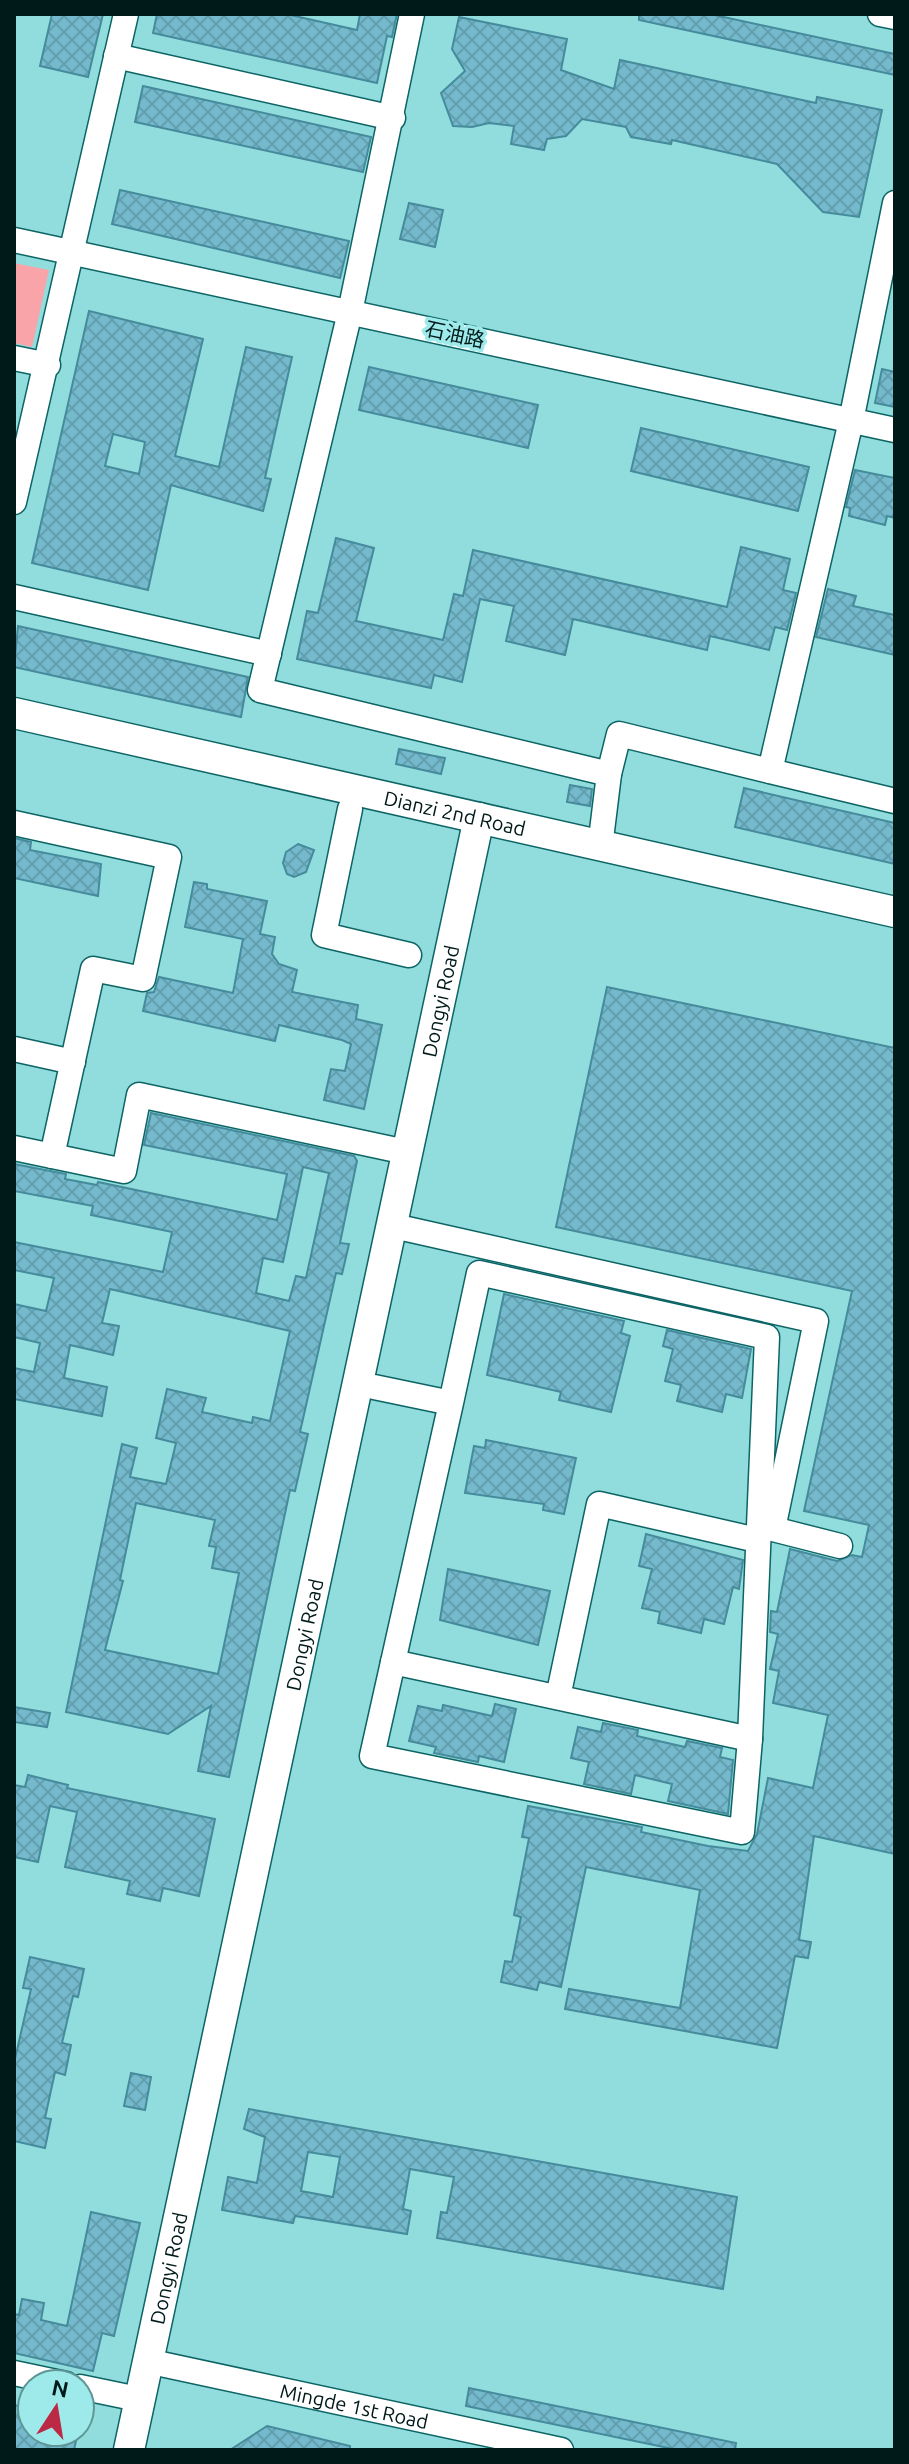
<svg xmlns="http://www.w3.org/2000/svg" width="909" height="2464" font-family="Ubuntu,'Noto Sans SC',sans-serif">
  <style>
    .pitch { fill: #f8a4a9 }
    .building { fill: url(#building-cross-hatch); stroke: #458b9c; stroke-width: 2; fill-rule: evenodd }
    .lines { fill: none; stroke-linecap: round; stroke-linejoin: round }
    .minor-casing { stroke: #0d6465; stroke-width: 27 }
    .major-casing { stroke: #0d6465; stroke-width: 33 }
    .minor { stroke: #fff; stroke-width: 24 }
    .major { stroke: #fff; stroke-width: 30 }
    .labels { text-anchor: middle; dominant-baseline: central; stroke-width: 7; stroke-linejoin: round; paint-order: stroke }
    .street-label { font-size: 20px; fill: #001919; stroke: #9eeaea }
  </style>
  <defs>
    <pattern id="building-cross-hatch" width="8" height="8" patternUnits="userSpaceOnUse" patternTransform="scale(2)"><rect width="8" height="8" fill="#74bacc"/><path d="M0 0l8 8M0 8l8-8" fill="none" stroke="#639faf"/></pattern>
  </defs>
  <rect width="100%" height="100%" fill="#91dddd"/>
  <polygon class="pitch" points="14,263 49,270 32,347 14,343"/>
  <g class="building">
    <polygon points="52,14 103,14 88,77 40,66"/>
    <polygon points="157,14 286,14 357,30 360,14 397,14 392,37 387,36 377,83 153,33"/>
    <polygon points="639,14 710,14 895,54 895,75 639,20"/>
    <polygon points="459,17 567,39 561,70 614,89 620,60 816,103 817,97 882,110 859,217 823,212 777,164 672,140 671,144 631,137 626,127 582,119 566,136 547,139 544,150 511,144 514,126 489,123 472,127 453,126 441,93 465,71 452,49"/>
    <polygon points="143,86 371,137 363,172 135,122"/>
    <polygon points="120,190 349,241 340,278 112,224"/>
    <polygon points="409,203 443,210 435,247 400,239"/>
    <path d="M89,311L203,339L175,456L219,467L246,347L292,357L265,478L271,479L263,511L171,485L148,590L32,563ZM113,434L145,442L139,474L105,466Z"/>
    <polygon points="369,367 538,405 528,448 359,410"/>
    <polygon points="882,369 895,372 895,407 875,403"/>
    <polygon points="641,428 809,467 798,511 631,471"/>
    <polygon points="855,470 895,478 895,518 887,516 885,525 849,516 850,508 846,507"/>
    <polygon points="336,538 374,548 356,621 443,640 454,594 463,596 473,550 727,607 741,547 790,559 783,590 796,593 787,630 775,627 769,650 710,636 707,650 573,619 565,655 506,641 514,606 480,599 462,682 434,675 431,688 297,659 307,611 318,613"/>
    <polygon points="828,589 856,596 853,606 895,615 895,655 816,637"/>
    <polygon points="18,626 248,677 241,717 14,667"/>
    <polygon points="399,749 445,758 441,774 396,764"/>
    <polygon points="570,785 592,789 590,806 567,802"/>
    <polygon points="744,788 895,823 895,864 735,827"/>
    <polygon points="14,838 31,842 30,850 101,864 98,896 14,878"/>
    <polygon points="298,844 314,850 306,872 294,877 287,874 283,863 286,852"/>
    <polygon points="194,882 207,884 207,889 267,901 260,934 275,937 272,954 279,964 297,970 292,992 358,1005 356,1019 382,1025 364,1109 324,1100 331,1069 345,1071 351,1044 342,1040 279,1025 275,1041 143,1011 147,993 154,992 159,977 233,993 243,939 185,927"/>
    <polygon points="607,987 895,1048 895,1854 814,1836 799,1940 811,1942 808,1958 795,1956 777,2048 565,2009 569,1989 680,2008 700,1890 586,1867 561,1987 539,1982 537,1990 501,1982 505,1961 512,1962 521,1917 514,1915 529,1838 522,1837 528,1806 642,1827 641,1832 708,1846 748,1851 757,1834 768,1778 813,1788 828,1715 773,1703 779,1671 770,1669 778,1634 770,1632 771,1611 777,1612 790,1549 837,1561 852,1555 862,1557 869,1525 804,1511 852,1291 556,1227"/>
    <path d="M151,1113L354,1156L357,1161L340,1243L349,1244L342,1274L336,1273L300,1432L308,1434L295,1491L290,1490L229,1777L198,1771L211,1706L168,1734L66,1712L122,1444L137,1448L130,1477L166,1484L176,1443L156,1438L167,1389L206,1398L202,1412L252,1423L253,1417L270,1421L290,1331L110,1289L102,1323L119,1326L113,1355L70,1345L64,1378L107,1387L102,1416L14,1399V1368L34,1372L40,1343L14,1337V1304L46,1311L54,1278L14,1270V1242L163,1272L172,1232L91,1215L93,1206L14,1191V1164L66,1174L65,1179L97,1185L98,1182L277,1220L287,1174L144,1145ZM303,1167L329,1173L306,1278L296,1276L289,1301L256,1293L263,1258L283,1262ZM136,1503L215,1520L209,1546L216,1547L212,1568L239,1573L218,1674L105,1650L123,1581L120,1580Z"/>
    <polygon points="504,1294 624,1321 621,1333 630,1336 611,1412 559,1400 561,1392 487,1375"/>
    <polygon points="667,1330 751,1349 742,1398 726,1394 722,1412 677,1401 681,1385 665,1381 673,1349 663,1346"/>
    <polygon points="486,1440 576,1458 564,1514 543,1510 544,1504 465,1493 474,1446 485,1448"/>
    <polygon points="646,1534 743,1560 739,1589 733,1587 724,1624 704,1619 701,1633 658,1623 660,1612 642,1608 652,1569 639,1566"/>
    <polygon points="448,1569 550,1591 538,1645 440,1620"/>
    <polygon points="495,1704 516,1709 504,1762 479,1756 478,1762 434,1753 436,1747 409,1741 418,1706 442,1711 443,1705 492,1716"/>
    <polygon points="14,1707 50,1713 47,1727 14,1722"/>
    <polygon points="603,1723 638,1730 637,1736 663,1742 685,1747 687,1741 722,1748 720,1757 733,1760 728,1814 668,1801 672,1784 635,1775 631,1794 584,1784 589,1762 571,1758 578,1727 601,1732"/>
    <polygon points="28,1775 68,1785 67,1788 215,1819 199,1896 163,1888 160,1901 127,1894 130,1881 65,1867 77,1812 50,1806 38,1862 14,1857 14,1785 25,1787"/>
    <polygon points="30,1957 84,1969 78,1997 73,1996 62,2043 71,2045 65,2075 55,2072 45,2118 51,2119 45,2148 14,2141 14,2063 31,1989 23,1988"/>
    <polygon points="131,2073 151,2077 145,2110 124,2106"/>
    <path d="M249,2109L737,2197L723,2289L437,2238L441,2212L447,2213L454,2177L410,2169L403,2209L411,2211L407,2234L295,2216L293,2223L222,2210L228,2177L257,2183L265,2137L244,2129ZM308,2152L340,2157L333,2197L301,2191Z"/>
    <polygon points="91,2212 140,2223 114,2336 102,2333 93,2371 14,2353 14,2314 19,2315 22,2299 44,2303 41,2320 67,2326"/>
    <polygon points="469,2388 736,2443 735,2450 678,2450 466,2406"/>
    <polygon points="14,2405 32,2409 32,2432 78,2432 74,2450 14,2450"/>
    <polygon points="267,2426 350,2446 350,2450 230,2450"/>
  </g>
  <g class="lines">
    <g class="minor-casing">
      <g id="minor">
        <polyline points="412,14 350,312 260,690 609,774"/>
        <polyline points="880,14 895,17"/>
        <polyline points="116,56 393,118"/>
        <polyline points="14,240 895,430"/>
        <polyline points="14,358 48,365"/>
        <polyline points="14,502 126,14"/>
        <polyline points="14,597 269,654"/>
        <polyline points="770,771 895,801"/>
        <polyline points="350,809 324,935 409,955"/>
        <polyline points="14,823 169,857 143,979 93,969 52,1156"/>
        <polyline points="600,847 609,774 619,734 770,771 851,421 895,203"/>
        <polyline points="14,1049 73,1062"/>
        <polyline points="14,1148 124,1171 139,1095 406,1152"/>
        <polyline points="407,1229 816,1321 773,1529 840,1546"/>
        <polyline points="374,1387 451,1403 479,1273 767,1337 750,1739 742,1832 372,1756 451,1403"/>
        <polyline points="393,1662 750,1739"/>
        <polyline points="558,1697 599,1504 757,1540"/>
        <path id="s1" d="M147,2361L561,2450"/>
        <polyline points="14,2373 66,2384"/>
        <polyline points="80,2387 138,2399"/>
      </g>
    </g>
    <g class="major-casing">
      <g id="major">
        <path id="s2" d="M14,713L895,912"/>
        <path id="s3" d="M129,2450L479,818"/>
      </g>
    </g>
    <use href="#minor" class="minor"/>
    <use href="#major" class="major"/>
  </g>
  <g class="labels">
    <g class="street-label">
      <text transform="translate(455 334) rotate(12)">石油路</text>
      <text stroke="none"><textPath href="#s2" startOffset="452">Dianzi 2nd Road</textPath></text>
      <text stroke="none"><textPath href="#s3" startOffset="1482">Dongyi Road</textPath></text>
      <text stroke="none"><textPath href="#s3" startOffset="834">Dongyi Road</textPath></text>
      <text stroke="none"><textPath href="#s3" startOffset="186">Dongyi Road</textPath></text>
      <text stroke="none"><textPath href="#s1" startOffset="212">Mingde 1st Road</textPath></text>
    </g>
  </g>
  <rect width="909" height="2464" fill="none" stroke="#001919" stroke-width="32"/>
  <g transform="translate(56 2408) rotate(12)"><circle r="38" fill="#9eeaea" stroke="#5f9696" stroke-width="2"/>
  <path d="M0-6L14 30L0 20L-14 30Z" fill="#bb2945"/>
  <text y="-12" font-size="22" font-weight="bold" text-anchor="middle" fill="#001919">N</text>
  </g>
</svg>
